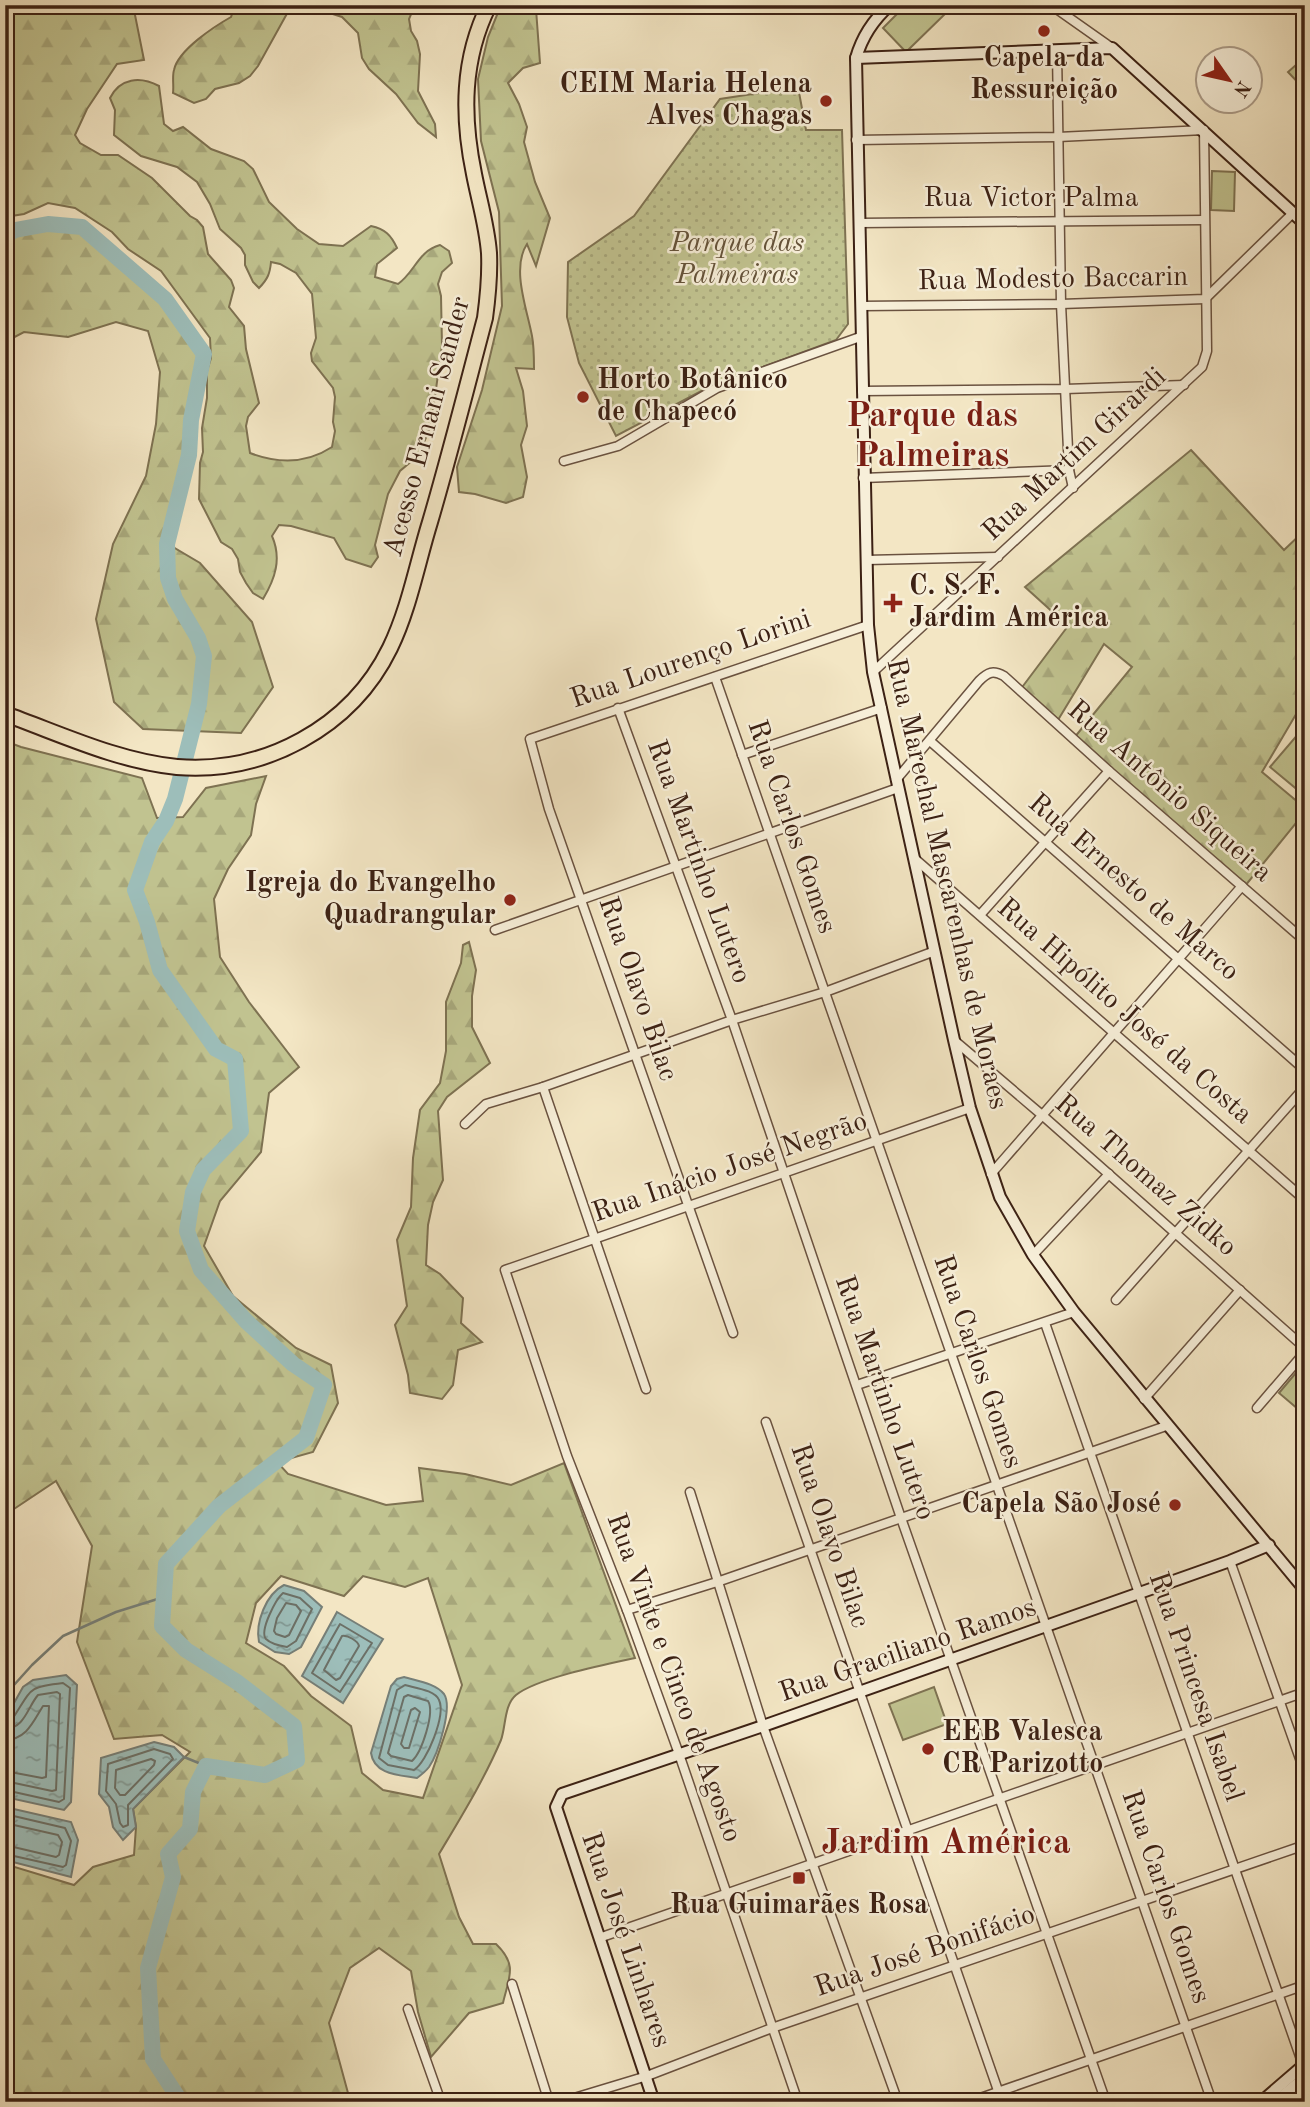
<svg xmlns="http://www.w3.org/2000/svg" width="1310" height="2107" font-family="'Old Standard TT',serif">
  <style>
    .grass { fill: url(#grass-dots); stroke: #7e7252; stroke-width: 2 }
    .forest { fill: url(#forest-firs); stroke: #7e7252; stroke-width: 2; fill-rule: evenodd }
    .pitch { fill: #c1c390; stroke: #7e7252; stroke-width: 2 }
    .water { fill: url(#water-ripples); stroke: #767f78; stroke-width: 2 }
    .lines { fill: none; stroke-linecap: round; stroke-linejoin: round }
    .shore { stroke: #6c7067; stroke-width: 2 }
    .stream { stroke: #767f78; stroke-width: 2.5 }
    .river { stroke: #9dbeba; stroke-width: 16 }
    .street-casing { stroke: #6a5240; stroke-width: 11 }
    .secondary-casing { stroke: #3c2114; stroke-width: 14 }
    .highway-casing { stroke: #3c2114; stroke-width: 18 }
    .street { stroke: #f7efd9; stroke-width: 8 }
    .secondary { stroke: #f7efd9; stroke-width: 10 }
    .highway { stroke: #f3e6c4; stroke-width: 14 }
    .poi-dot { fill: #8f2418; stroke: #f7efd9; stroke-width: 2.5 }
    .labels { text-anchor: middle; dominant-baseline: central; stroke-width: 5; stroke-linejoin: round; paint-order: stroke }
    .poi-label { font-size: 28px; font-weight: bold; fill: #3c2114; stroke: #f7efd9; text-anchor: end }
    .street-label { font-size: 28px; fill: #3c2114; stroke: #f7efd9 }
    .park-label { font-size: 28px; font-style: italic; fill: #645239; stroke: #f7efd9 }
    .district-label { font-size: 35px; font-weight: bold; fill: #7a1f14; stroke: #f7efd9 }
  </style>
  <defs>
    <pattern id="grass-dots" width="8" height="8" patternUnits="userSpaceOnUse" patternTransform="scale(1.75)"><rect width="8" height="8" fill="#c1c390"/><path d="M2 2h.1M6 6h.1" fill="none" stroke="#a7a77b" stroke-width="1.8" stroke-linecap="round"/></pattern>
    <pattern id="forest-firs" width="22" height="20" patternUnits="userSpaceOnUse" patternTransform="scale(1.75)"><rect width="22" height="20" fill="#c1c390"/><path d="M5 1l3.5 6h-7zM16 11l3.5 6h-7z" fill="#a7a77b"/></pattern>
    <pattern id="water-ripples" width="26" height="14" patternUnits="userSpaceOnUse" patternTransform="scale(1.75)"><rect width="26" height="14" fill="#9dbeba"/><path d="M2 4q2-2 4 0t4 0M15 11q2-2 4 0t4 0" fill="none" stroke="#819a96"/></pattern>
  </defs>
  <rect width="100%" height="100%" fill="#f3e6c4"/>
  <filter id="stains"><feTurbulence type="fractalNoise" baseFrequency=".00286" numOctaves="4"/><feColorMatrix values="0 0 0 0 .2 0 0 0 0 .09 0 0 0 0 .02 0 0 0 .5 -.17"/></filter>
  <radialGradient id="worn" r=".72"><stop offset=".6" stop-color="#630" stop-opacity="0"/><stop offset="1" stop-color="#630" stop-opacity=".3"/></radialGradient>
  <polygon class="grass" points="798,87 806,130 842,130 848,324 836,340 709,387 616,436 579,363 567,317 568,262 634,216 720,99"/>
  <g class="forest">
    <path d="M5,5H133L144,60L117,64L87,109L75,135L80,143L101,155H118L152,178L190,216L197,220L203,227L208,254L231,280L234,288L229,307L244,326L246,349L259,403L248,417L246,426L250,453C279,464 306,464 332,447L335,431L333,422L335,397L333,388L312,361L311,353L316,338L312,294L296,273L280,264L271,262C270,273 268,279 259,288L253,282L245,265V255L241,248L220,229L210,204L197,182L177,167L141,156L114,135L115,110L110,98C120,78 140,76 159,86L164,124L173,131L183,127L211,149L244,161L253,169L269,202L297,229L319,244L343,246L371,226C385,229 391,235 397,248L377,264L375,277L398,284C415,272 418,251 440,245L449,251L452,263L442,272L438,284L441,296L442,346L431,425L419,455L400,471L388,494L375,545L378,557L371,567L346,559L334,538L291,526L279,525L272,536C282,559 275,579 263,599L253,593L246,583L240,572L238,559L232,549L221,542L199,499L200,463L203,452L202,428L207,398V371L211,358L210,338L161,271L128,249L112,232L75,208L48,203L24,214L5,217Z"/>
    <path d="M235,5H296L289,10L258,66L250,76L239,83L215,89L206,99L194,103L173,93C174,86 172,76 174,70C178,50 215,26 231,17Z"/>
    <polygon points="305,5 415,5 409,19 411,31 417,41 420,54 418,91 435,124 436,137 418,123 396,94 369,69 362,58 358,33 342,17"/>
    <path d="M501,5H541L536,9L540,63L523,68L508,83L519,104L527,127L524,142L535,182L550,218L536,266L527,244C511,268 527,309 532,336C534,346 534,358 534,369L516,368L523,391L527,426L521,445L527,477L523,497L506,503L475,494L459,492L457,467L482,390L502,306L499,212L481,141L478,79L488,37Z"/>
    <polygon points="48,224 82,227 165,299 204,354 191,420 189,455 168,544 200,563 252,622 273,687 241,733 143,729 114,702 96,619 113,544 146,476 156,424 160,372 148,331 116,322 68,337 24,332 5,342 5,235 15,230"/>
    <polygon points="1191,450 1284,550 1305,530 1305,699 1262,772 1305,808 1305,812 1245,886 1074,738 1132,667 1104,644 1058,720 1020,690 1068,626 1025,587"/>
    <path d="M5,741L21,747L142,778L157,818L183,817L206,788L266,776L256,804L251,835L228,869L214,899L220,957L249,1002L299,1067L269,1093L261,1152L220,1201L204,1246L233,1296L296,1348L331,1365L338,1403L313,1452L277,1462L288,1474L386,1505L423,1501L419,1468L465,1474L511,1485L564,1463L635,1658C607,1664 537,1678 516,1695C504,1705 506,1726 501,1740C484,1780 461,1817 439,1854L459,1917L473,1944H496C518,1965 509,1977 503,2003L469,2013L431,2057L418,2012L411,1971L379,1948L350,1968L329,2023L348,2093L341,2102H5V1864L74,1885L93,1867L134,1855L136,1827L133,1809L190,1752L162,1735L114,1739L77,1642L92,1546L56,1481L5,1515ZM281,1576L344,1596L363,1576L405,1587L428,1578L462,1685L423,1798L383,1790L362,1773L351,1726L311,1696L284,1666L246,1643L256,1603Z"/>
    <polygon points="469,942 476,970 472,996 472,1027 490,1063 447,1097 438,1111 443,1180 433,1202 428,1225 426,1265 440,1274 463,1298 461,1323 482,1342 458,1350 453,1385 442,1399 410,1393 408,1375 395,1325 407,1306 397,1240 411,1207 413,1158 420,1110 440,1083 446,1051 446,1002 461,963 463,945"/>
  </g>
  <g class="pitch">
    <polygon points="906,5 940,5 947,12 906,52 883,28"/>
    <polygon points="1305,57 1305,90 1288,72"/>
    <polygon points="1212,171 1235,172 1234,211 1211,210"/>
    <polygon points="1305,726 1305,796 1270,767"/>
    <polygon points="1305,1362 1305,1415 1279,1393"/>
    <polygon points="934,1687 947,1724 903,1740 889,1704"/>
  </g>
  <g class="water">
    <path d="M284,1585L304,1591L322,1607L301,1647L289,1654L275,1652L259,1642C255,1623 266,1594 284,1585Z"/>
    <polygon points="337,1612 383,1639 343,1703 302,1676"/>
    <polygon points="66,1675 77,1685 71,1802 64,1810 5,1797 5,1719 23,1687 33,1680"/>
    <path d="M404,1677C417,1681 435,1683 444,1694C453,1707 438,1754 429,1767C426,1771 421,1775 417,1778C400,1775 374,1775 371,1753L391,1686L397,1679Z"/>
    <polygon points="154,1742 174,1747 184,1757 133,1809 136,1827 123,1840 113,1827 109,1807 99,1794 101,1758"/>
    <polygon points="5,1807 71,1822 78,1840 71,1877 5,1860"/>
  </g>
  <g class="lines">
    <g class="shore">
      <path d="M283,1593L300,1598L312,1609L296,1641L287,1647C281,1646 271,1644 266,1639C259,1631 276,1599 283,1593Z"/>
      <polygon points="286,1603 296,1605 301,1611 289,1635 285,1637 276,1634 274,1631 277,1618"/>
      <polygon points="340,1624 372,1643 340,1692 312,1673"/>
      <path d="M342,1636C348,1635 358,1641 359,1646L340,1678L336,1680L324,1670Z"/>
      <path d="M405,1685C415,1688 435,1690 439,1700C446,1715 427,1762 414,1770L388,1765L379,1758L397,1690Z"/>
      <path d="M408,1695L428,1701C435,1712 422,1752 412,1761L391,1756L388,1753L404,1697Z"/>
      <polygon points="415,1708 420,1712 409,1748 404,1748 401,1744 411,1710"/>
      <path d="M5,1721L13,1718C32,1689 27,1687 63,1683L70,1688L64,1799L59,1802L5,1790"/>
      <path d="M5,1729C25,1728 27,1708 38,1695L57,1692L60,1694L56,1790L52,1791L5,1781"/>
      <path d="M5,1740C27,1739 33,1722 43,1706H49L46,1777L42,1778L5,1771"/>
      <polygon points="154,1749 170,1754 173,1759 128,1805 128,1825 123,1827 120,1823 116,1804 106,1791 108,1764"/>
      <polygon points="151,1759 155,1761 154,1765 125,1795 120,1795 115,1788 116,1770"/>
      <polyline points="5,1814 65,1828 71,1841 66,1865 63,1867 5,1854"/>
      <polyline points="5,1823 58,1835 62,1842 59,1855 56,1857 5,1845"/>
    </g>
    <g class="stream">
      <polyline points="5,1695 32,1665 63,1636 116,1612 164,1597"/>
      <polyline points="184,1757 206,1766"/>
    </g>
    <polyline class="river" points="5,235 15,230 48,224 82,227 165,299 204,354 191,420 189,455 167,544 168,578 175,599 198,638 204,656 199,704 175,799 166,821 152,842 135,890 147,922 160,970 216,1049 235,1059 241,1131 203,1170 193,1192 187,1231 201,1270 246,1321 293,1364 324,1385 306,1438 219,1506 166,1564 162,1626 186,1650 237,1682 294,1726 297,1760 265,1775 206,1766 193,1792 190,1829 168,1854 173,1877 148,1968 153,2059 181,2102"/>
    <g class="street-casing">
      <g id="street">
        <polyline points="1051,5 1112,48"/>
        <polyline points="1057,51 1061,304 1069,470 1073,488"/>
        <polyline points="856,140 1058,137 1204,130 1207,351 1202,367 873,672"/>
        <polyline points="859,223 1204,220"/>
        <polyline points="861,306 1061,304 1205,299 1293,213"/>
        <polyline points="862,391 1065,389 1184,385"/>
        <polyline points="564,461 618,446 717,388 860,337"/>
        <polyline points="863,478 1069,470"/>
        <polyline points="866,560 998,557"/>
        <polyline points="715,677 1212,2102"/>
        <polyline points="618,708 732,1020 901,1518 1106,2102"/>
        <polyline points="930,741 1305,1070"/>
        <polyline points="742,755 882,708"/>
        <path d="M896,780L979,681C988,672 993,670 1004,676L1109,771L1305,941"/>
        <polyline points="914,858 1305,1200"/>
        <polyline points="980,915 1109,771"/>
        <polyline points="495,930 898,788"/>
        <polyline points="955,1041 1042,1115 1305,1348"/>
        <polyline points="543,1087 646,1389"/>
        <polyline points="465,1124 486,1104 543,1087 732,1020 825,992 935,951"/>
        <polyline points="991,1174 1242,886"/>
        <polyline points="1033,1255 1109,1174"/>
        <polyline points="1116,1300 1305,1087"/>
        <polyline points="1045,1323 1303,2065"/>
        <polyline points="733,1333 549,809 530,739 868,625"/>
        <polyline points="857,1385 1074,1312"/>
        <polyline points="1144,1399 1240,1290"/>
        <polyline points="1257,1408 1305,1352"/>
        <polyline points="766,1422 1002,2102"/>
        <polyline points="690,1492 763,1726 898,2102"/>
        <polyline points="1230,1561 1305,1773"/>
        <polyline points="1294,1578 1305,1570"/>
        <polyline points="627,1610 717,1582 1166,1426"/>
        <polyline points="599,1938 1305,1692"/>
        <polyline points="512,1984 549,2102"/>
        <polyline points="408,2009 441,2102"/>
        <polyline points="561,2102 647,2076 772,2028 1305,1845"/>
        <polyline points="798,2102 679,1754 627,1610 567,1456 505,1270 970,1108"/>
        <polyline points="969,2102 1305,1985"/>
      </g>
    </g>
    <g class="secondary-casing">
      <g id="secondary">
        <path d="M890,5C874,19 862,37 856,58L868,625L873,672L954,1040L970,1108L1000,1197L1033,1255L1074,1312L1305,1590"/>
        <polyline points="856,58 1112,48 1305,224"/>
        <polyline points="654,2102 556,1807 562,1794 763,1726 1230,1561 1269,1545"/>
        <polyline points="1261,2102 1305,2064"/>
        <polyline points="1275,2102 1305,2077"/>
      </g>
    </g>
    <g class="highway-casing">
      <path id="highway" d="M5,714C61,734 117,761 177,767C264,774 351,728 390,648C409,609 417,564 430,522C450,454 467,386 485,318C488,296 490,275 489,253C487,226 479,200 474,174C462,116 462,59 489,5"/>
    </g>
    <use href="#street" class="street"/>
    <use href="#secondary" class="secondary"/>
    <use href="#highway" class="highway"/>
  </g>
  <g class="poi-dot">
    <circle cx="1044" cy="31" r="7"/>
    <circle cx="826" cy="101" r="7"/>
    <circle cx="583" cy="397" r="7"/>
    <path d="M889.5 592.5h7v7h7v7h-7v7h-7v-7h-7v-7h7z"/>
    <circle cx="510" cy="900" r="7"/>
    <circle cx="1175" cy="1505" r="7"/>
    <circle cx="928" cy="1749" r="7"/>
    <rect x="792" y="1871" width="14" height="14" rx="3.5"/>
  </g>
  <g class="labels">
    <g class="poi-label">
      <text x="1044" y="59" text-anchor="middle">Capela da<tspan x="1044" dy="32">Ressureição</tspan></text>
      <text x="812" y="85">CEIM Maria Helena<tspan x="812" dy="32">Alves Chagas</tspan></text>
      <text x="597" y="381" text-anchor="start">Horto Botânico<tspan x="597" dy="32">de Chapecó</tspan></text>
      <text x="909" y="587" text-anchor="start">C. S. F.<tspan x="909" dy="32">Jardim América</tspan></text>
      <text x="496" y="884">Igreja do Evangelho<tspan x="496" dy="32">Quadrangular</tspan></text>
      <text x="1161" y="1505">Capela São José</text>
      <text x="942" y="1733" text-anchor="start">EEB Valesca<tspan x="942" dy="32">CR Parizotto</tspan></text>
      <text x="799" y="1906" text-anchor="middle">Rua Guimarães Rosa</text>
    </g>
    <g class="street-label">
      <text x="1031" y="199">Rua Victor Palma</text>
      <text transform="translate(1053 280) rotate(-1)">Rua Modesto Baccarin</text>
      <text transform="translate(428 427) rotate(-75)">Acesso Ernani Sander</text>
      <text transform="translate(1075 455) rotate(-43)">Rua Martim Girardi</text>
      <text transform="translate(691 660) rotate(-19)">Rua Lourenço Lorini</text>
      <text transform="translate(1169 792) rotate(41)">Rua Antônio Siqueira</text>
      <text transform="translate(791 827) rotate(71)">Rua Carlos Gomes</text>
      <text transform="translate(698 862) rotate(70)">Rua Martinho Lutero</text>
      <text transform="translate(946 884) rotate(77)">Rua Marechal Mascarenhas de Moraes</text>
      <text transform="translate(1133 888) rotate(41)">Rua Ernesto de Marco</text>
      <text transform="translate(637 989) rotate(71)">Rua Olavo Bilac</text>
      <text transform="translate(1124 1012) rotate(41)">Rua Hipólito José da Costa</text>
      <text transform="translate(730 1168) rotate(-19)">Rua Inácio José Negrão</text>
      <text transform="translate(1145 1176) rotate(41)">Rua Thomaz Zidko</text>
      <text transform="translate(977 1362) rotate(71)">Rua Carlos Gomes</text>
      <text transform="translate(884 1398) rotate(71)">Rua Martinho Lutero</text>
      <text transform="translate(829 1536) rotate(71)">Rua Olavo Bilac</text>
      <text transform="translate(908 1651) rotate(-19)">Rua Graciliano Ramos</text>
      <text transform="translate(673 1678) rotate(70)">Rua Vinte e Cinco de Agosto</text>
      <text transform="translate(1195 1687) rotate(71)">Rua Princesa Isabel</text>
      <text transform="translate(1165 1897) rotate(71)">Rua Carlos Gomes</text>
      <text transform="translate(625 1940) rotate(71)">Rua José Linhares</text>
      <text transform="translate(925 1952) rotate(-19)">Rua José Bonifácio</text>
    </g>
    <g class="park-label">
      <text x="737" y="244">Parque das<tspan x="737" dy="32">Palmeiras</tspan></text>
    </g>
    <g class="district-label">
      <text x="932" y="416">Parque das<tspan x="932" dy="40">Palmeiras</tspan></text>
      <text x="946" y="1843">Jardim América</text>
    </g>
  </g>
  <rect width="1310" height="2107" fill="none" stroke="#f3e6c4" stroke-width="28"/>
  <rect x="7" y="7" width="1296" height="2093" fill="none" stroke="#3c2114" stroke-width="3.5"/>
  <rect x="14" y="14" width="1282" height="2079" fill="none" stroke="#3c2114" stroke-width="2"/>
  <g transform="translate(1229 80) rotate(124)"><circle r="33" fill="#f7efd9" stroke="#ac9d8a" stroke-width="2"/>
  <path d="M0-5L12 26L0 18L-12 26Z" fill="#8f2418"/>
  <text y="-10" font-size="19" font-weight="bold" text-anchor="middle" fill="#3c2114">N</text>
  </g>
  <rect width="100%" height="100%" filter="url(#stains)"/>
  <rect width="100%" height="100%" fill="url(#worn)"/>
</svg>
